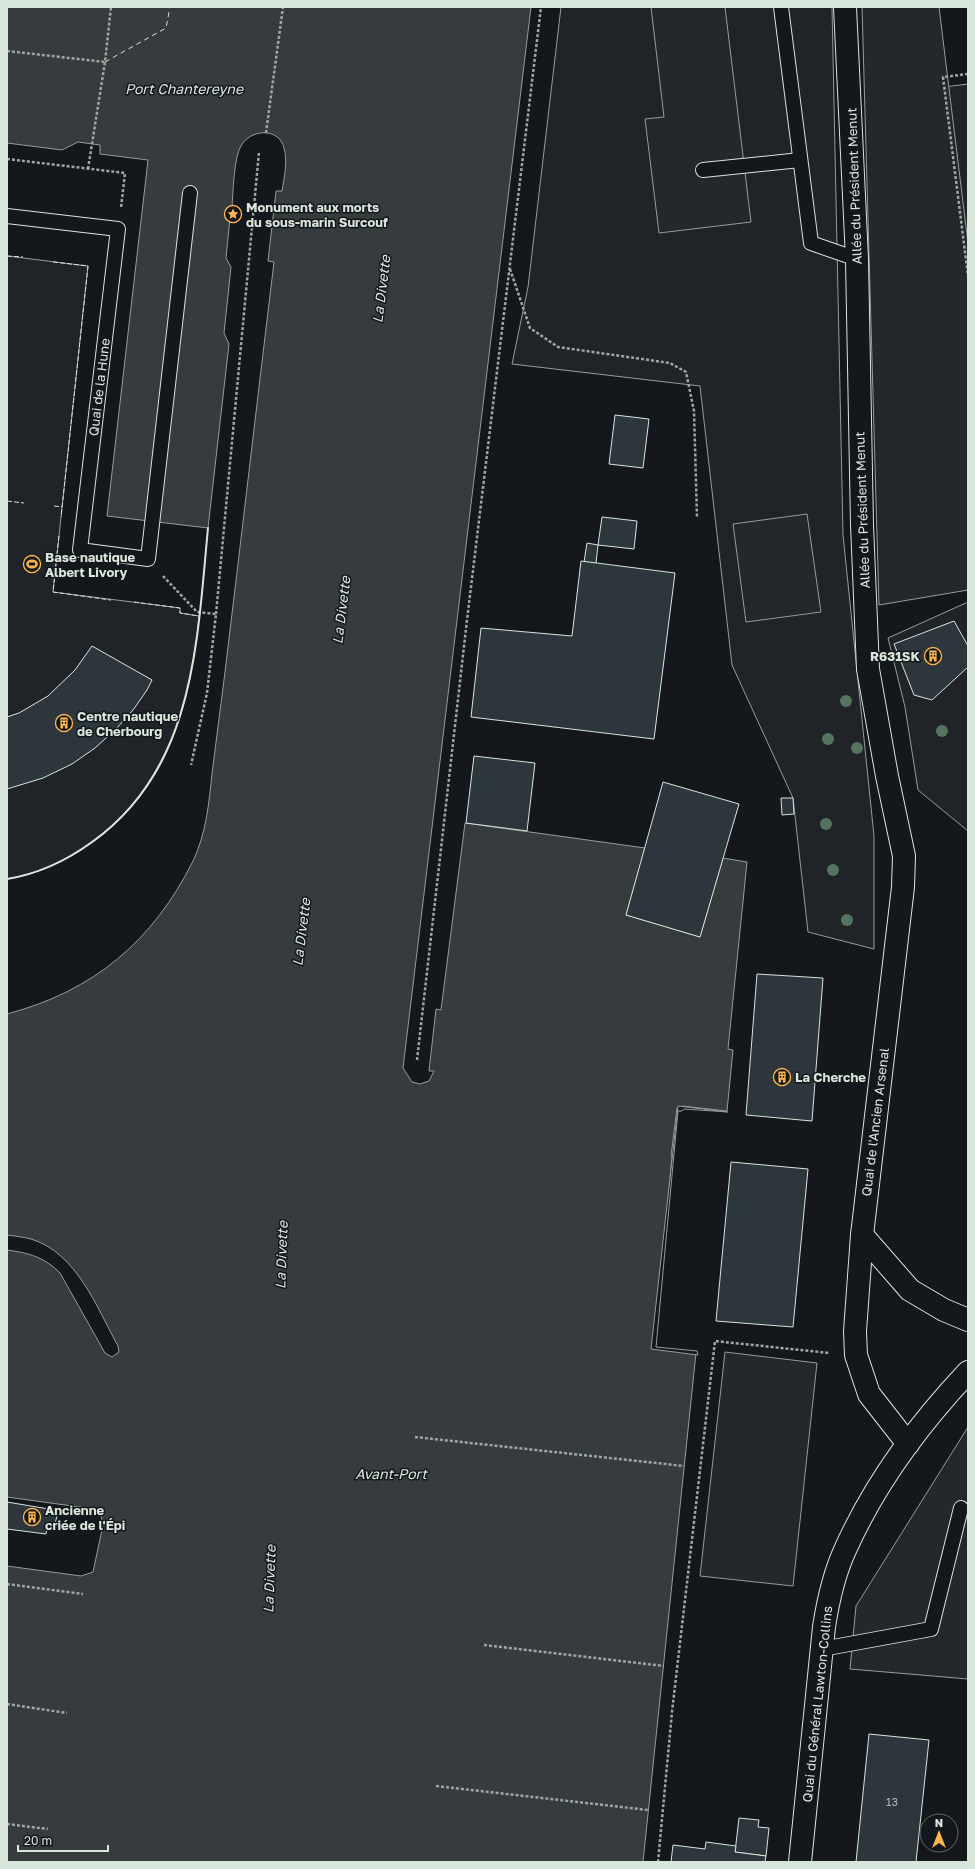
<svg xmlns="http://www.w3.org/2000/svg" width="975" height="1869" font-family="'Golos Text',sans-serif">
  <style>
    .green { fill: #202428; stroke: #939e99 }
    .parking { fill: #24282b; stroke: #939e99 }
    .water { fill: #363b3e; stroke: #939e99 }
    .pier { fill: #14181c; stroke: #939e99 }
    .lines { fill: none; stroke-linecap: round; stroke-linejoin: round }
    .ferry { stroke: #d8e6dc; stroke-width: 1; stroke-dasharray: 5 4; stroke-linecap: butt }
    .building { fill: #2c363c; stroke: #d8e6dc }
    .lane-casing { stroke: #d8e6dc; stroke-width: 16 }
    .street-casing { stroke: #d8e6dc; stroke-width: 24 }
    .secondary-casing { stroke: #d8e6dc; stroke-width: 24 }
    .path { stroke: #9da8a2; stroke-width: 2.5; stroke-dasharray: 3 2; stroke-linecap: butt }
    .lane { stroke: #14181c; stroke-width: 14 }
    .street { stroke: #14181c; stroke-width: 22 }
    .secondary { stroke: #14181c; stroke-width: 22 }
    .fence { stroke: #d8e6dc; stroke-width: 1; stroke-dasharray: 5 2; stroke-linecap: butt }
    .wall { stroke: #d8e6dc; stroke-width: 2 }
    .tree { fill: #55745f }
    .labels { text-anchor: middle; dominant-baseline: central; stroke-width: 3; stroke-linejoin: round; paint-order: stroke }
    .number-label { font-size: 11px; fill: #adbab4 }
    .street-label { font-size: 13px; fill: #d8e6dc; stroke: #14181c }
    .poi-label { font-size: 13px; font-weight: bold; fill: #d8e6dc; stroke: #14181c; text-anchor: start }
    .water-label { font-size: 14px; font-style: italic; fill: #d8e6dc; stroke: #14181c }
  </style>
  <rect width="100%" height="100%" fill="#14181c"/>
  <g class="green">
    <polygon points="561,7 832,7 843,535 874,836 874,949 808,932 793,798 732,665 700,386 512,364 528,287"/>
    <polygon points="968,84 968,265 944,87"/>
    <path d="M7,256L88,266L53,592L180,608V613L199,616C195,657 188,699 173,737C146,809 82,866 7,879Z"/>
    <polygon points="968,602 968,831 918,790 905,707 888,638"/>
  </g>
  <g class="parking">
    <polygon points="651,7 725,7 751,222 659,233 645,119 664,117"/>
    <polygon points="862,7 939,7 968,243 968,590 879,605"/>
    <polygon points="807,514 821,612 746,622 733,524"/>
    <polygon points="725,1352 817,1363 793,1586 700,1576"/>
    <polygon points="968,1427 968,1679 850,1669 856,1606"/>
  </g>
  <path class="water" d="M7,7H531L403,1068L412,1082L420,1084L429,1081L434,1071H429L436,1009L441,1010L465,823L645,848L626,915L700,937L723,858L747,862L728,1049L733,1050L727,1111L682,1106L681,1109L677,1108L671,1156L672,1157L654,1348L696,1353L643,1862H7V1566L81,1576L93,1572L103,1525L101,1515L94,1509L7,1497V1250C29,1253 44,1257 60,1273L105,1353L112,1357L119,1352L118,1346C97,1308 77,1253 31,1239C23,1237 15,1236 7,1235V1014C94,991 153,941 193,861C206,834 209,803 212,774C216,742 220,711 224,680C241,541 257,402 274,262L268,261L276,191H282C284,178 288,162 284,148C279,127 250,129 241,146C234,157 233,193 232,207L229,211L230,218L226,258L231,267L224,333L229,344L208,528L107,516L148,160L100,154V145L78,142L62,150L7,143Z"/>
  <polygon class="pier" points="678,1106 728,1112 684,1109 682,1111 678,1111 656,1347 697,1351 698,1355 651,1349"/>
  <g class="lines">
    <polyline class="ferry" points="105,62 166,28 170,7"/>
  </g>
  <g class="building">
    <polygon points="615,415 649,419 643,468 609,464"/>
    <polygon points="602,517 637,521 634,549 598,545"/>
    <polygon points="587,543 598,545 596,563 584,562"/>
    <polygon points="581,561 675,573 654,739 471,717 481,628 572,636"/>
    <polygon points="954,621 968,646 968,667 932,700 914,695 894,644"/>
    <polygon points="92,646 152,680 147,690 133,710 116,729 95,748 72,764 43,778 7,789 7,717 19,713 48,696 75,670"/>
    <polygon points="474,756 535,763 527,831 466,823"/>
    <polygon points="663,782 739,804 700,937 626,915"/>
    <polygon points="781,798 793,798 794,814 782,815"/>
    <polygon points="757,974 823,978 812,1121 746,1115"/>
    <polygon points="731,1162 808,1169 793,1327 716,1321"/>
    <polygon points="7,1502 49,1509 55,1513 57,1516 55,1524 47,1528 46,1534 7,1529"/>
    <polygon points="869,1734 929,1740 916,1862 856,1862"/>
    <polygon points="739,1818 759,1820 758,1827 769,1828 766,1856 735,1852"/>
    <polygon points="706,1842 736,1846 735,1852 766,1856 765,1862 671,1862 673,1845 705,1849"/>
  </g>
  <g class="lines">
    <g class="lane-casing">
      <g id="lane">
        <polyline points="781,7 811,243 857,259"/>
        <polyline points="703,170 800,160"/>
        <polyline points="7,216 118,229 80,550 148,559 190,193"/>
        <polyline points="822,1649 931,1629 961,1508"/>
      </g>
    </g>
    <g class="street-casing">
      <g id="street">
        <polyline points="845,7 857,259 862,525 868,669 887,776 904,856 903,887 862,1235"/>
        <polyline points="908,1444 869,1394 856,1355 855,1331 862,1235 910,1290 944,1310 968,1320"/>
      </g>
    </g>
    <g class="secondary-casing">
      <path id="secondary" d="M800,1862L824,1627C828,1601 834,1574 845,1550C874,1485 919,1424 968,1372"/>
    </g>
    <g class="path">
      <polyline points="7,51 105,62"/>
      <polyline points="968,74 943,77 968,276"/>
      <polyline points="266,133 283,7"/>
      <polyline points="7,159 125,173 121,208"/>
      <polyline points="88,169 105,62 111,7"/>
      <polyline points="510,269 530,328 558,347 670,363 686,372 694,411 697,517"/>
      <polyline points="163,576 197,612 216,614 207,693 191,765"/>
      <polyline points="216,614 259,152"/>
      <polyline points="417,1060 467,620 541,7"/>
      <polyline points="415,1437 684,1466"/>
      <polyline points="7,1584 83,1594"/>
      <polyline points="484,1645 664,1666"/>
      <polyline points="7,1704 67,1713"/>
      <polyline points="436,1786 648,1810"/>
      <polyline points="7,1824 48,1829"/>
      <polyline points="658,1862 672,1712 715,1341 829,1353"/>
    </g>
    <use href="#lane" class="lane"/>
    <use href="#street" class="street"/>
    <use href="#secondary" class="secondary"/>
    <g class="fence">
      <polyline points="7,256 23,257"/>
      <polyline points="53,262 88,266 61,517"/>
      <polyline points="7,501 24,503"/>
      <polyline points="54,506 62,507"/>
      <polyline points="59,536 53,592 111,600"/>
      <polyline points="134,602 180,608 180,613 199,616"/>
    </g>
    <path class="wall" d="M7,879C38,874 66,861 92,842C195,769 197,642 208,528"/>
  </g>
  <g class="tree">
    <circle cx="846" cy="701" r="6"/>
    <circle cx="942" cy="731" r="6"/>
    <circle cx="828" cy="739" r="6"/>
    <circle cx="857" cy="748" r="6"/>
    <circle cx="826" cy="824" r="6"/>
    <circle cx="833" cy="870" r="6"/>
    <circle cx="847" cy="920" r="6"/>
  </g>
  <defs>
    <g id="sight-ring" transform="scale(0.9)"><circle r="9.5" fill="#14181c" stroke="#ffb74d" stroke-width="1.5"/><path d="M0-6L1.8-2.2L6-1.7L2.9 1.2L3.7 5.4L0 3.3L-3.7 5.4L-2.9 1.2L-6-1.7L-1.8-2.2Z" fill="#ffb74d"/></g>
    <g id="stadium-ring" transform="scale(0.9)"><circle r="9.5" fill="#14181c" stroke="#ffb74d" stroke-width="1.5"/><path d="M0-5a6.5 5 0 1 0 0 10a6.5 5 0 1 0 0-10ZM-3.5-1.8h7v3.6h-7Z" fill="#ffb74d"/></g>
    <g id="building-ring" transform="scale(0.9)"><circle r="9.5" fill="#14181c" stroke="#ffb74d" stroke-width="1.5"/><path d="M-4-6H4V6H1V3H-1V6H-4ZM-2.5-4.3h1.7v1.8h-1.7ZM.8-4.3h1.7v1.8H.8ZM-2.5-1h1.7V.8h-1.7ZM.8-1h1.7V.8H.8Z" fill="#ffb74d"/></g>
  </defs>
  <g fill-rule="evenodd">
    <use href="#sight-ring" x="233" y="214"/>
    <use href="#stadium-ring" x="32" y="564"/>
    <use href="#building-ring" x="933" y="656"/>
    <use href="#building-ring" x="64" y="723"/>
    <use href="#building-ring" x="782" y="1077"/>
    <use href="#building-ring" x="32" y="1517"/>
  </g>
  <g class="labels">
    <g class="number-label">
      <text x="892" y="1801">13</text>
    </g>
    <g class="street-label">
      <text transform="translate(854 186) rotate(-92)">Allée du Président Menut</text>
      <text transform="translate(99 387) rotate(-83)">Quai de la Hune</text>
      <text transform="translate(862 510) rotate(-92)">Allée du Président Menut</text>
      <text transform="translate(875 1122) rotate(-83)">Quai de l'Ancien Arsenal</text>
      <text transform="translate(817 1704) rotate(-84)">Quai du Général Lawton-Collins</text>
    </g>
    <g class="poi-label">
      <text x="246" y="207">Monument aux morts<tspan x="246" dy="15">du sous-marin Surcouf</tspan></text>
      <text x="45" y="557">Base nautique<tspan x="45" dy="15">Albert Livory</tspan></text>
      <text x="920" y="656" text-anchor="end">R631SK</text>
      <text x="77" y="716">Centre nautique<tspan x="77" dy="15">de Cherbourg</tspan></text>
      <text x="795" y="1077">La Cherche</text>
      <text x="45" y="1510">Ancienne<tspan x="45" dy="15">criée de l'Épi</tspan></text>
    </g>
    <g class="water-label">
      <text x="184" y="88">Port Chantereyne</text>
      <text transform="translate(381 289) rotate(-83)">La Divette</text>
      <text transform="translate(341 610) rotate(-83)">La Divette</text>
      <text transform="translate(301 932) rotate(-83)">La Divette</text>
      <text transform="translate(281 1255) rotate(-88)">La Divette</text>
      <text x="391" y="1473">Avant-Port</text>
      <text transform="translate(269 1579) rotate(-88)">La Divette</text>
    </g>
  </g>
  <rect width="975" height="1869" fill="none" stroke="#d8e6dc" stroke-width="16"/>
  <g transform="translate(939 1833)"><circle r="19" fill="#14181c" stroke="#626a69"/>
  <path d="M0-3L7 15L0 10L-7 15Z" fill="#ffb74d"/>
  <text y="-6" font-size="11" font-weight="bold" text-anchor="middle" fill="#d8e6dc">N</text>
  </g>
  <path d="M18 1845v6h90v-6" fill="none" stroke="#d8e6dc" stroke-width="2"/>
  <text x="24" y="1845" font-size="12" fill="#d8e6dc" stroke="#14181c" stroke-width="3" paint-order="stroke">20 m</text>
</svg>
